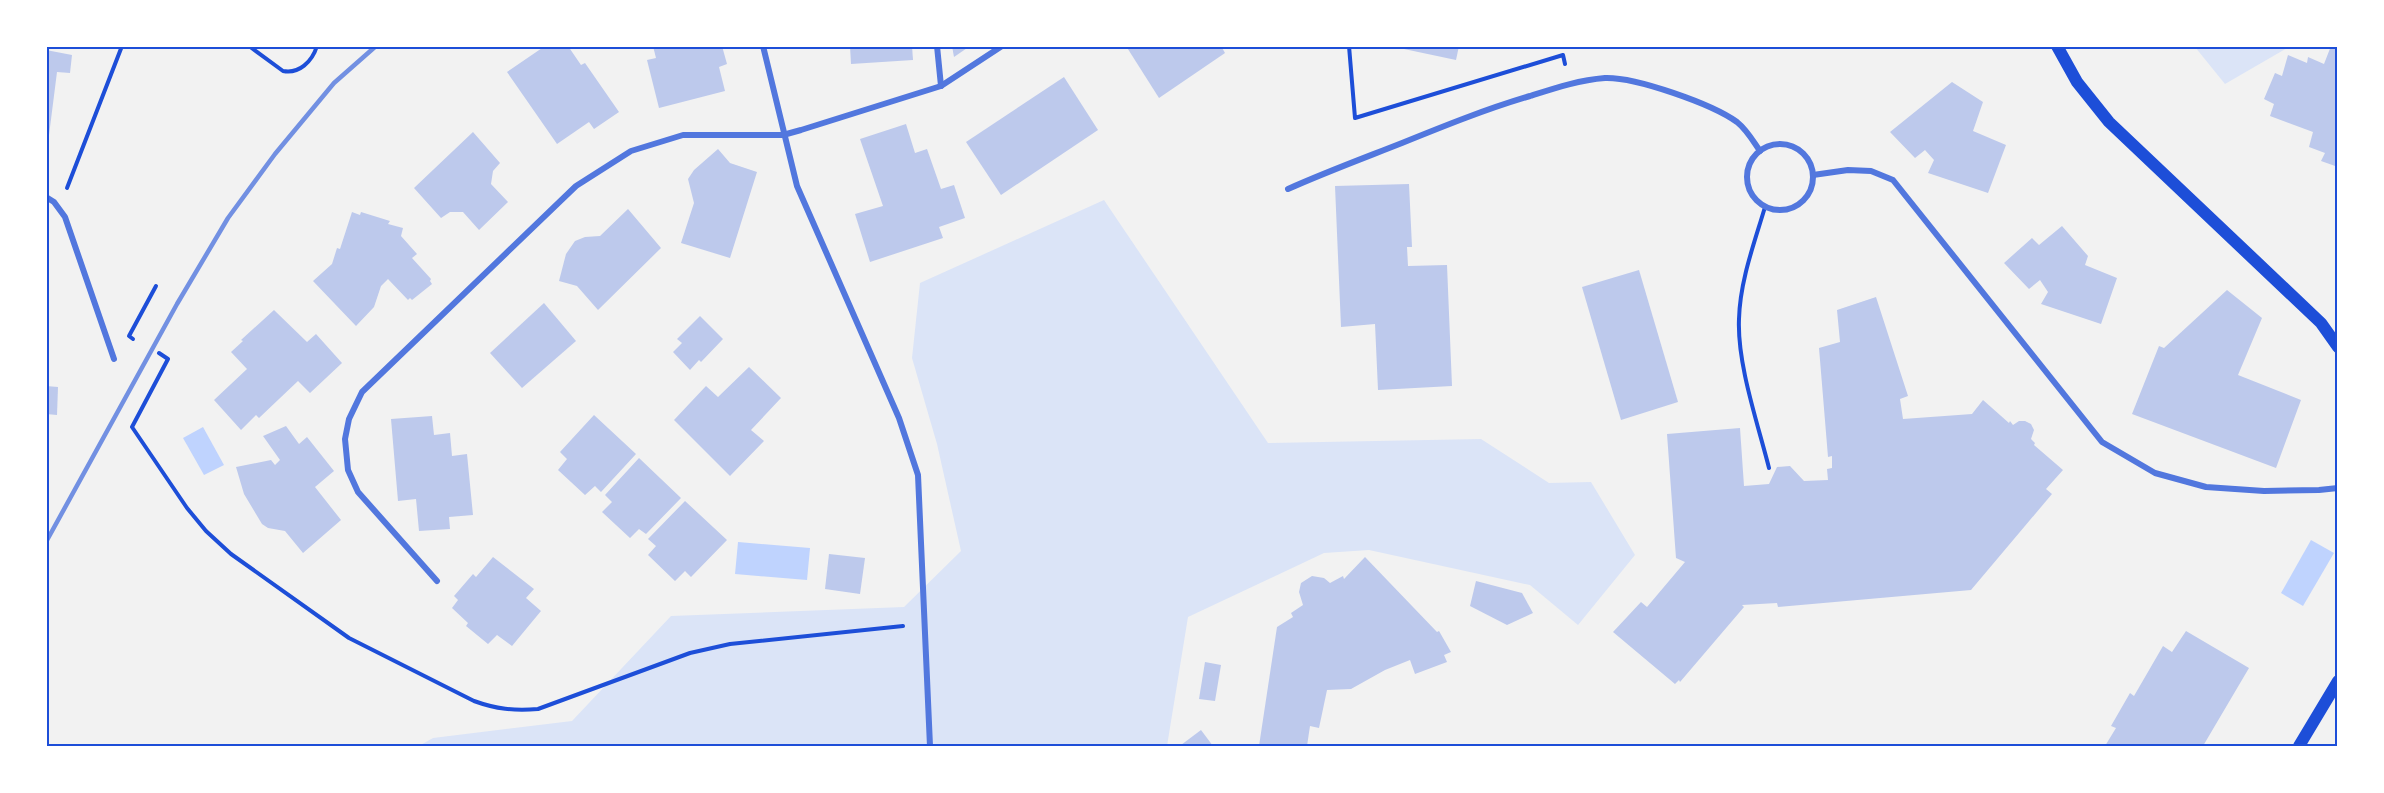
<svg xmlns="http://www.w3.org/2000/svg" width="2384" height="793" font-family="'Public Sans',sans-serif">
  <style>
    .green { fill: #dbe4f7 }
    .water { fill: #bfd3fe }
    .building { fill: #bdc9ec }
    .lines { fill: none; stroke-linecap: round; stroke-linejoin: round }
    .path { stroke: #1d4ed8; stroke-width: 4 }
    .minor { stroke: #5277de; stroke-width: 6 }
    .secondary { stroke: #1d4ed8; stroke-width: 12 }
    .rail { stroke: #7290e2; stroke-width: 4.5 }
    .neatline { fill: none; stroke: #1d4ed8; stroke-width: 2 }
  </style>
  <rect width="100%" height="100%" fill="#f2f2f2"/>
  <g class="green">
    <polygon points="2195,47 2289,47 2225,84"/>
    <polygon points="1104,200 1268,443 1481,439 1549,483 1591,482 1635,555 1578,625 1530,585 1369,550 1324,553 1188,617 1167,746 419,746 433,738 572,721 671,616 904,607 961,551 937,444 912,358 920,283"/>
  </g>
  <g class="water">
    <polygon points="203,427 224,465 204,475 183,438"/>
    <polygon points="2311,540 2334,553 2303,606 2281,593"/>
    <polygon points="738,542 810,548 807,580 735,574"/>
  </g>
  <g class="building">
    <polygon points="545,46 568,46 581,65 585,63 619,112 594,129 589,122 557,144 507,72"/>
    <polygon points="653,46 722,46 727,64 719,67 725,91 659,108 647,60 656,58"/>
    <polygon points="850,46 912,46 913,60 851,64"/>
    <polygon points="952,46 970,46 954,57"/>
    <polygon points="1126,46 1221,46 1225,53 1159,98"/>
    <polygon points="1405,46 1459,46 1456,60 1404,49"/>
    <polygon points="2331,46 2338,47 2338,167 2321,161 2325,153 2309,147 2313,132 2270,116 2274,104 2264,99 2275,73 2282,76 2288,55 2307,63 2308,57 2324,64"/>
    <polygon points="46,50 72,55 70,73 57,72 48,143"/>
    <polygon points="1064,77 1098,130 1001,195 966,142"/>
    <polygon points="1952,82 1983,102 1973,131 2006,145 1988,193 1928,173 1934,160 1925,150 1915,158 1890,132"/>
    <polygon points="906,124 915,153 927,149 941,189 954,185 965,218 939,227 943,238 870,262 855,214 883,206 860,139"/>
    <polygon points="473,132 500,163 493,171 491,184 508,202 479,230 463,212 450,212 441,218 414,188"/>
    <polygon points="718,149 730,163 757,172 730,258 681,243 694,203 688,179 694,170"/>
    <polygon points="1409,184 1412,247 1407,247 1408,266 1447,265 1452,386 1378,390 1375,324 1341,327 1335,186"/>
    <polygon points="628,209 661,248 598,310 577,286 559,281 566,254 575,241 585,237 600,236"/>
    <polygon points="352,212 360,215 361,212 390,221 388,224 403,228 401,236 417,254 412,258 431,279 430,281 432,284 412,300 410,298 408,300 388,279 381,286 374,307 356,326 313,281 332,264 337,248 340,249"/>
    <polygon points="2062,226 2088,256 2085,265 2117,278 2101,324 2041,304 2048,292 2040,280 2029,289 2004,263 2032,238 2039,245"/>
    <polygon points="1639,270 1678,402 1621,420 1582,287"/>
    <polygon points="2227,290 2262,318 2238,375 2301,400 2276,468 2132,414 2159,346 2164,348"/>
    <polygon points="1876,297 1908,396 1900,399 1903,419 1972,414 1983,400 2009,423 2010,421 2013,425 2019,421 2025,421 2031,424 2034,430 2031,439 2035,443 2034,445 2063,470 2046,489 2052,494 1971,590 1778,607 1777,603 1742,605 1744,607 1680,682 1679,680 1675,684 1613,632 1641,602 1647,607 1685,562 1676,558 1667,434 1740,428 1744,486 1769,484 1777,467 1790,466 1804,481 1828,480 1827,469 1832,468 1832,456 1828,457 1819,348 1840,342 1837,310"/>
    <polygon points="544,303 576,341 522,388 490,353"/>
    <polygon points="274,310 307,342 316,334 342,363 310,393 298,381 259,418 256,415 241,430 214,400 247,369 231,352 243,341 241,340"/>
    <polygon points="700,316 723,339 701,362 699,360 690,370 673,352 682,343 677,339"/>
    <polygon points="749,367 781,398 751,430 764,441 730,476 674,420 706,386 718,397"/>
    <polygon points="46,386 58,387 57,415 46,414"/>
    <polygon points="594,415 636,454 601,492 595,486 585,495 558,470 567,459 560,452"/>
    <polygon points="432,416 434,435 450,433 452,456 467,454 473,515 449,517 450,529 419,531 416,499 398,501 391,419"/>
    <polygon points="286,426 299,444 307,437 334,471 315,487 341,520 303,553 285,531 268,528 262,524 244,494 236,467 271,460 275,465 280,460 263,436"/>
    <polygon points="639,458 681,498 646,534 639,529 630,538 602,512 612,502 605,495"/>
    <polygon points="685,501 727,540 691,577 685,571 675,581 648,555 656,546 648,539"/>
    <polygon points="829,554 865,558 860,594 825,589"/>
    <polygon points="493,557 534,589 526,598 541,611 512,646 497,635 488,644 466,626 468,623 452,608 458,600 454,596 473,574 476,577"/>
    <polygon points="1365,557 1437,632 1439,631 1451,652 1444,655 1447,662 1415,674 1410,660 1385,670 1351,689 1327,690 1319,728 1310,726 1307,746 1259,746 1277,627 1293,617 1291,613 1303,605 1299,592 1301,583 1312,576 1324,578 1330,583 1343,576 1344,579"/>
    <polygon points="1476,581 1522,593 1533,613 1507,625 1470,606"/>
    <polygon points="2186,631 2249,668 2203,746 2105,746 2116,728 2111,726 2130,693 2134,696 2163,646 2172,652"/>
    <polygon points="1205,662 1221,665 1215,701 1199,699"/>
    <polygon points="1201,730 1213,746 1182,746 1181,745"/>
  </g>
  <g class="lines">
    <g class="path">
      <path d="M249,46L283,71C299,74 312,62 317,46"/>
      <polyline points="1349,46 1355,118 1563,55 1565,64"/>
      <polyline points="67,188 122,46"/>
      <path d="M1765,207C1754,244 1740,281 1739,319C1737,364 1758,424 1769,468"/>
      <polyline points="133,339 129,336 156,286"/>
      <path d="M159,353L168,359L132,427L187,508L206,531L231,554L349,638L474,701C496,709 514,711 538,709L690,653L730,644L903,626"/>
    </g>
    <g class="minor">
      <polyline points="763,46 797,186 899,418 918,475 930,746"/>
      <polyline points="937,46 941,86"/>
      <circle cx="1780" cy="177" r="33"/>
      <polyline points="1813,175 1848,170 1871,171 1893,180 2102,442 2155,473 2206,487 2264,491 2319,490 2338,488"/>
      <path d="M1288,189C1326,172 1364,158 1402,143C1444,126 1486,109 1530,96C1555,88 1579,80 1605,78C1636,77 1712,104 1737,122C1747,130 1753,141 1760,151"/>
      <polyline points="46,197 54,202 65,217 114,359"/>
      <polyline points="437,581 358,492 348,470 345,439 349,419 362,392 576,186 631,151 683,135 783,135 801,130 941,86 1002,46"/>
    </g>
    <g class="secondary">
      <polyline points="2057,46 2077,82 2109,122 2321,323 2338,347"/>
      <polyline points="2299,746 2338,681"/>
    </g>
    <polyline class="rail" points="46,542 177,304 228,218 275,154 334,83 376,46"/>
  </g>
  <rect width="2384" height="793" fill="none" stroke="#ffffff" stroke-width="96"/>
  <rect x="48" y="48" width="2288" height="697" class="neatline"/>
</svg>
